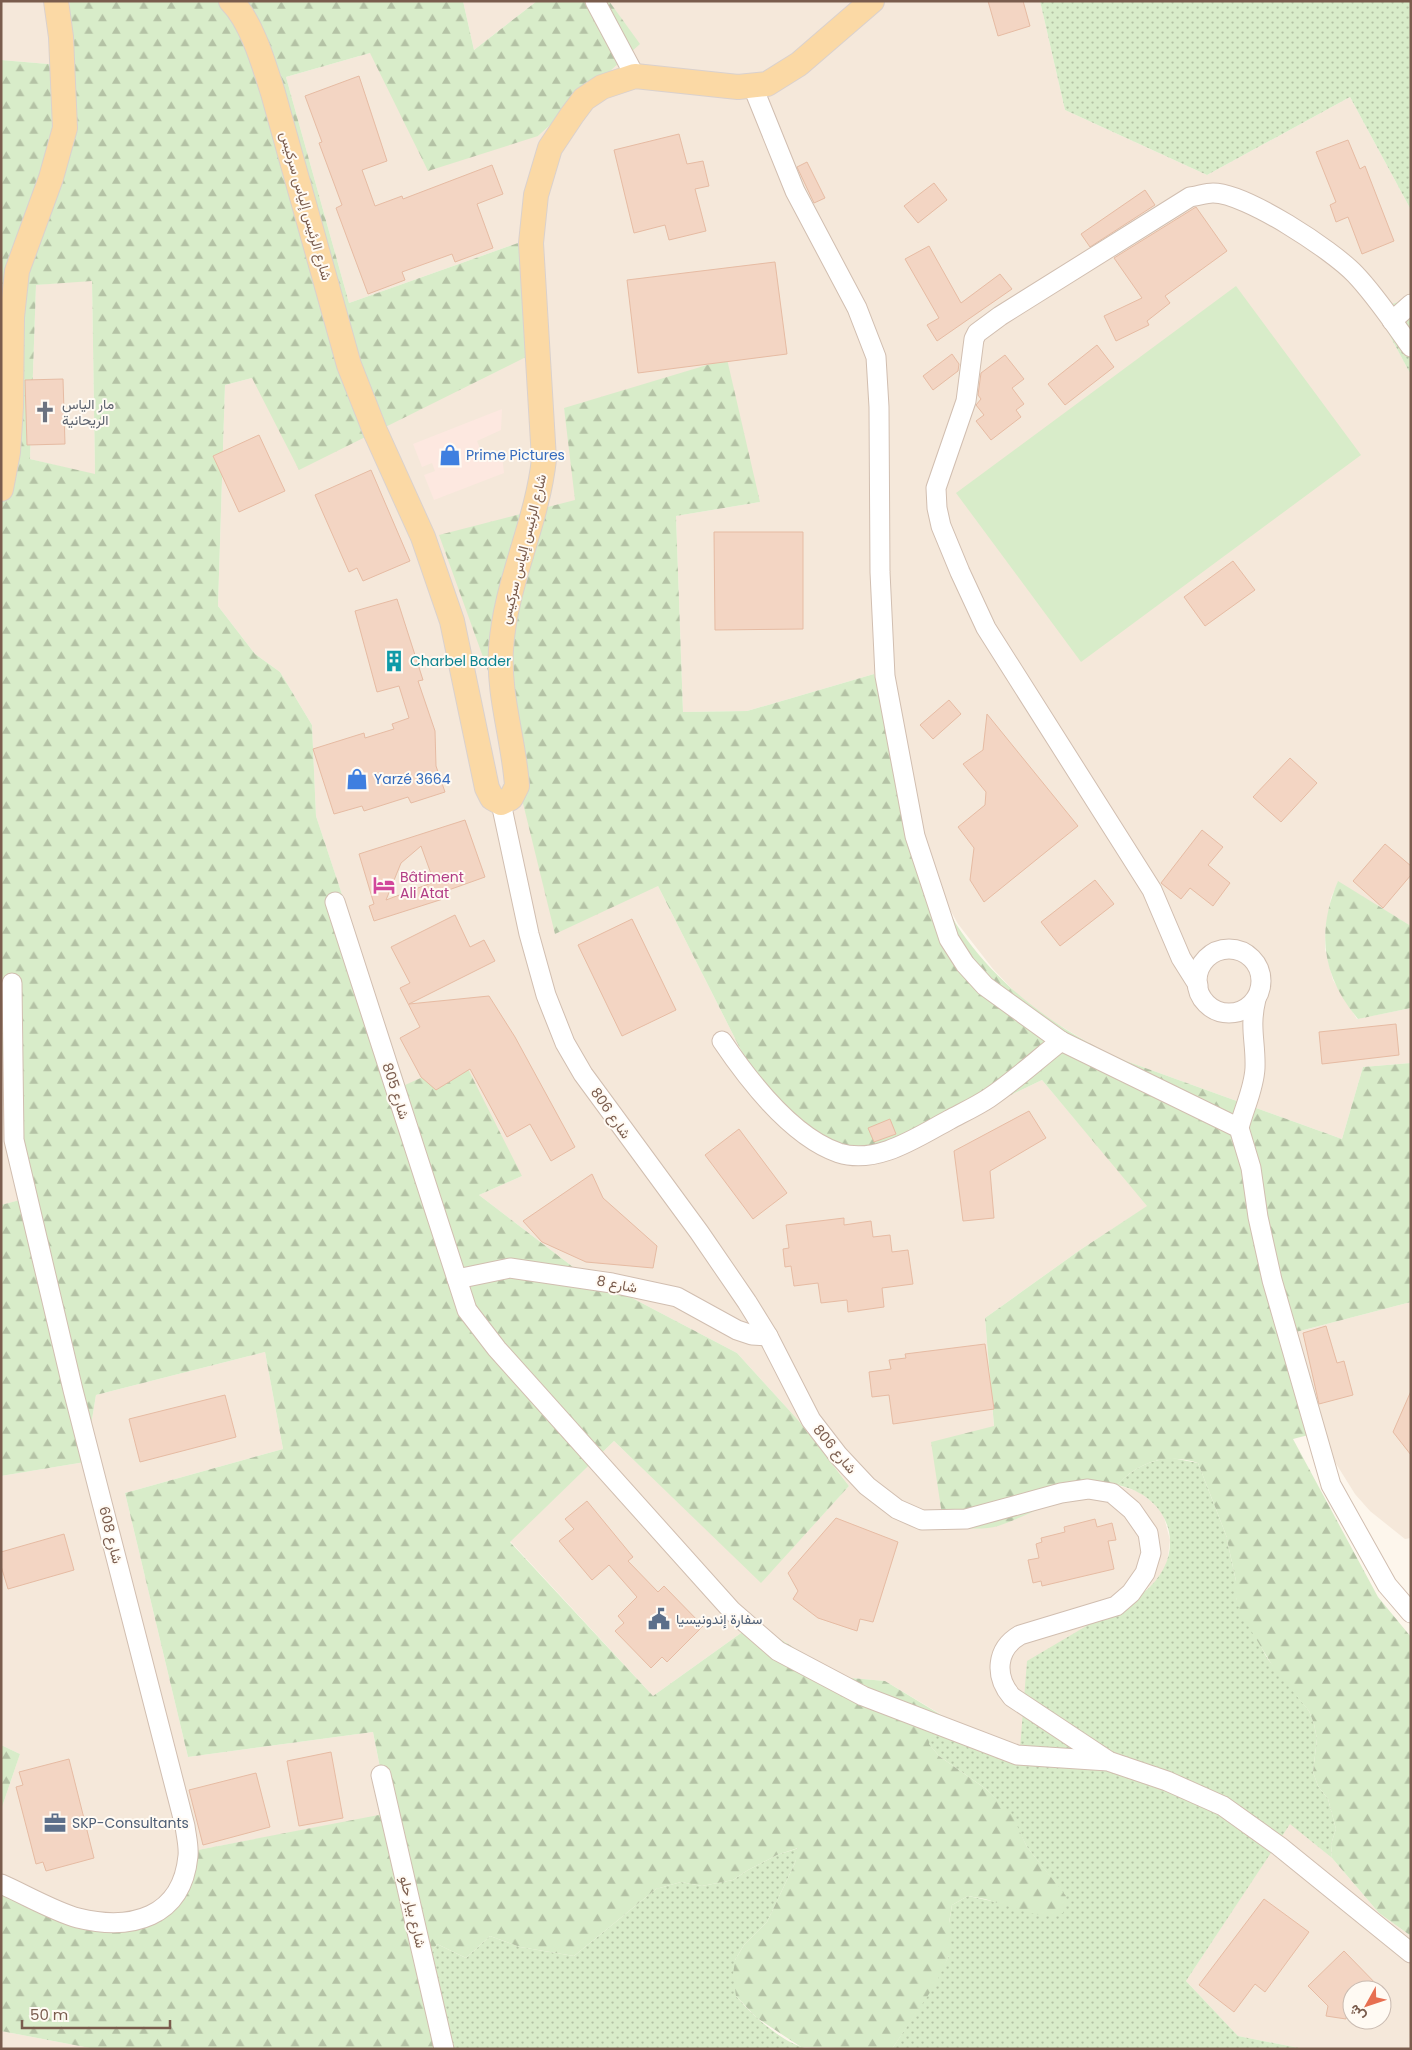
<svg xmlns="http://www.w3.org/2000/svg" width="1412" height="2050" font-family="Poppins,Vazirmatn,sans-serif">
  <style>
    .residential { fill: #f5e8da; fill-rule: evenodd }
    .commercial { fill: #fde8e0 }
    .grass { fill: url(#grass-dots) }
    .forest { fill: url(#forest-firs); fill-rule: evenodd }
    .pitch { fill: #d8ecc9 }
    .building { fill: #f3d5c3; stroke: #e6bba3; fill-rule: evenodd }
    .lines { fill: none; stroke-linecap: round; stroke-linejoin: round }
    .minor-casing { stroke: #d1beb0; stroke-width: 21 }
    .major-casing { stroke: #dad1cd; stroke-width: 26 }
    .minor { stroke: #fff; stroke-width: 19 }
    .major { stroke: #fbd9a5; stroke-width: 24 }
    .labels { text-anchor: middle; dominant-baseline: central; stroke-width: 4; stroke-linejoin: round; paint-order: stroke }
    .street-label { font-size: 14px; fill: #7a5c4d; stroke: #fffaf3 }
    .worship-label { font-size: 14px; fill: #5b616d; stroke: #fffaf3; text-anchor: start }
    .shop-label { font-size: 14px; fill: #366cbe; stroke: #fffaf3; text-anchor: start }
    .culture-label { font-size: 14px; fill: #0d838f; stroke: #fffaf3; text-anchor: start }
    .hotel-label { font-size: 14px; fill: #b23c85; stroke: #fffaf3; text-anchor: start }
    .service-label { font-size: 14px; fill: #4e5e75; stroke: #fffaf3; text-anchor: start }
  </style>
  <defs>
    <pattern id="grass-dots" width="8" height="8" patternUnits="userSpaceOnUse" patternTransform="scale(1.25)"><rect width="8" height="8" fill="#d8ecc9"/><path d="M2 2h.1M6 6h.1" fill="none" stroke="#b4c2a5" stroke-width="1.8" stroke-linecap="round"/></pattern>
    <pattern id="forest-firs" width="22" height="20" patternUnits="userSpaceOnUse" patternTransform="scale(1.25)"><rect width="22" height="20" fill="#d8ecc9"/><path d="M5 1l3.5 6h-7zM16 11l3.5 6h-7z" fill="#b4c2a5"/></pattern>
  </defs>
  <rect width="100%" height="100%" fill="#fdf6ec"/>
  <g class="residential">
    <polygon points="1,1 70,1 60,65 1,60"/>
    <polygon points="463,1 537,1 474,50"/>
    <polygon points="609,1 1040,1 1065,110 1207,175 1350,97 1411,210 1411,297 1376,310 1411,375 1411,926 1338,882 1331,898 1325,932 1325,949 1333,980 1357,1019 1411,1008 1411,1063 1363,1067 1342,1139 1126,1061 1097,1048 1041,1014 1016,993 993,969 958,924 931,875 874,674 747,711 683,712 676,516 760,502 564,408 658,886 756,1080 913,1142 1042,1080 1148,1206 1080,1250 985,1318 994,1427 1083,1493 1105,1485 1117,1485 1140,1492 1158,1507 1164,1517 1170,1540 1167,1564 1161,1575 1154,1584 1133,1597 1019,1761 885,1681 840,1677 755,1623 653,1696 510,1541 614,1441 761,1582 849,1486 798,1420 737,1353 573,1267 479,1195 522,1176 405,1086 316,816 312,725 280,672 255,654 218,606 225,385 252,378 532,238 349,303 286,77 370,53 538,136 639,44"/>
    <polygon points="92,280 95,475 30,459 36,285"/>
    <polygon points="1,1049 32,1197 1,1205"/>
    <polygon points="1411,1302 1411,1538 1405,1539 1370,1511 1355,1494 1335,1462 1328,1448 1296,1332"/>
    <polygon points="265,1352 283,1449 125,1493 188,1757 373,1732 389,1814 182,1853 167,1896 116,1929 1,1882 1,1810 20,1754 1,1745 1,1476 85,1462 96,1395"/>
    <path d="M1290,1823L1332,1858L1379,1913L1411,1936V2049H1304L1238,2036L1186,1981ZM1352,1990H1382V2020H1352Z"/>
    <polygon points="1,2031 95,2049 1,2049"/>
  </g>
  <polygon class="commercial" points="502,409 501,430 477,441 483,456 502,454 504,473 434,500 424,475 435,471 432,463 422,467 413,444"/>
  <g class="grass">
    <polygon points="1040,1 1411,1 1411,210 1350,97 1207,175 1065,110"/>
    <polygon points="1411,297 1411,375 1376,310"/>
    <path d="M1172,1458L1198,1463L1226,1535L1236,1581V1598L1267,1658L1309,1711L1314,1724L1317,1739L1313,1772L1318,1786L1328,1799L1336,1829L1331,1844L1332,1858L1290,1824L1186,1981L1238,2036L1304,2049H892L924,2000L949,1956V1923L952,1905L968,1896L1001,1903L1066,1897L1027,1847L1011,1815L986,1789L939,1756L928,1743L933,1728L946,1718L1019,1761L1027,1661L1144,1592C1189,1556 1173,1496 1117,1485C1133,1468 1149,1460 1172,1458Z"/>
    <path d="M799,1848L795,1863L767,1922L744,1945L735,1960L736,1996C753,2016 783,2044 809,2049H432L435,2042L428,1958L437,1944L466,1958L490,1936L520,1947L574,1956L656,1889L681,1882L702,1886L733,1880L748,1870L777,1855Z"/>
  </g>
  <g class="forest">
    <path d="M70,1H463L474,50L537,1H609L640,44L538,136L428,171L370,53L286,77L349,303L532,238L542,349L299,470L252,378L225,385L218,606L255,654L280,672L312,725L316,816L405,1085L463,1059L522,1176L479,1195L573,1267L737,1353L798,1420L849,1486L761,1583L614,1441L510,1542L653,1696L755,1623L840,1677L885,1681L946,1718L933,1728L929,1744L939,1756L986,1789L1012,1815L1027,1847L1066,1896L1063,1913L1048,1916L1030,1913L985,1899L968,1896L952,1905L949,1923V1956L935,1985L892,2049L801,2047L757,2018L736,1996L733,1975L735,1960L744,1945L767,1922L795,1863L798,1848L777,1855L748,1870L733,1880L702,1886L681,1882L656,1889L574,1956L520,1947L490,1936L466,1958L437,1944L428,1958L435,2042L432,2049H95L1,2031V1882L116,1929L167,1896L182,1853L389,1813L373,1732L188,1757L125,1493L283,1449L265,1352L96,1395L85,1462L1,1476V1205L31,1197L1,1049V60L60,65ZM92,281L95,474L30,459L36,285Z"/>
    <path d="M727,359L760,502L676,516L683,712L747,711L874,674C887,719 900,764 912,809C918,831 923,854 931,875C965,962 1043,1025 1126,1061L1342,1139L1363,1067L1411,1063V1302L1296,1332L1324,1431L1293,1439L1378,1597L1411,1637V1936L1379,1913L1332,1858L1331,1844L1336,1829L1328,1799L1318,1786L1313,1772L1317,1739L1314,1724L1309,1711L1275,1670L1241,1614L1236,1598V1581L1226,1535L1198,1463C1166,1453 1140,1461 1117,1485C1081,1486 1033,1514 998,1526C982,1531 960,1527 944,1528L931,1442L994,1426L985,1318L1080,1250L1147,1206L1042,1080L913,1142L878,1150L825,1142L756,1080L658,886L555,934L496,693L439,535L575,500L564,408Z"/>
    <path d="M1338,881L1411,926V1008L1358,1019C1322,976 1316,932 1338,881Z"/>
    <polygon points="1,1745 20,1754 1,1810"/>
  </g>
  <polygon class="pitch" points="1236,286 1361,455 1081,662 956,493"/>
  <g class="building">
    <polygon points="988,1 1023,1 1030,26 998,36"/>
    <polygon points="359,76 387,161 362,170 375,206 402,196 403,199 492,165 503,194 477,204 493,248 455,262 452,254 402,272 405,280 368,294 336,208 342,205 319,143 322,142 305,96"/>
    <polygon points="679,134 687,164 703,161 709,186 695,189 706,231 669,240 665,225 634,233 614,150"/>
    <polygon points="1348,140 1360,169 1365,166 1394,241 1362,254 1348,217 1336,222 1330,205 1336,202 1316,152"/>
    <polygon points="807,162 825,198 814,203 797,167"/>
    <polygon points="934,183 947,200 918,223 904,206"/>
    <polygon points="1145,190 1155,205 1090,247 1081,234"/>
    <polygon points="1196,207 1227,251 1165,296 1170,303 1147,321 1149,325 1116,341 1104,316 1142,298 1114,258"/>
    <polygon points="929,246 961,303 1000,274 1012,289 937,341 927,325 939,318 905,259"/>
    <polygon points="775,262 787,354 638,373 627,280"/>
    <polygon points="1097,345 1114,367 1065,405 1048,384"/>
    <polygon points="952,354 959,364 958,371 933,390 923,376"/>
    <polygon points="1005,355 1024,379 1012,388 1024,404 1016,410 1021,417 991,440 976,421 984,415 976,405 981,399 978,395 981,373"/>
    <polygon points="63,379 65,444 27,445 25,380"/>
    <polygon points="259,435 285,491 239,512 213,456"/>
    <polygon points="371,470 410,561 363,581 357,568 349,572 315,495"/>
    <polygon points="714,532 803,532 803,629 715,630"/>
    <polygon points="1233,561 1255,590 1205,626 1184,597"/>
    <polygon points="397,599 423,680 418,681 435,731 436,766 445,792 411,803 408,797 364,811 362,806 334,814 313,749 364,733 365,738 394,729 392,724 409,718 399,686 377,692 355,611"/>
    <polygon points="949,700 961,714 933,739 920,725"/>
    <polygon points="987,714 1078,826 984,902 970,880 974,848 958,827 985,805 986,792 963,764 983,750"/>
    <polygon points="1290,758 1317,783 1281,822 1253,797"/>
    <path d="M465,820L485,877L443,892L446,898L374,921L369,906L374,904L359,854ZM421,846L434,882L386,900L401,863Z"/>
    <polygon points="1202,830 1223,847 1208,865 1230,883 1213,906 1190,888 1181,899 1161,883"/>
    <polygon points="1385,844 1411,866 1411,875 1383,908 1353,881"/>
    <polygon points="1095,880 1114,904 1060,946 1041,922"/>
    <polygon points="455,915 470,947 484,940 495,961 409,1004 489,996 515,1037 575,1147 551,1161 530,1124 507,1137 470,1069 436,1090 421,1077 400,1038 420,1027 400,988 410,983 391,947"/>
    <polygon points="632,919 676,1010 622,1036 578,945"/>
    <polygon points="1396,1024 1399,1055 1322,1064 1319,1032"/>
    <polygon points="1029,1111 1046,1138 990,1171 994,1218 963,1221 954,1151"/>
    <polygon points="890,1119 896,1134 874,1142 868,1128"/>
    <polygon points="739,1129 787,1193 753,1219 705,1155"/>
    <polygon points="592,1174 603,1198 657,1246 653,1268 586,1262 542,1242 523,1221"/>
    <polygon points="844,1218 844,1225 871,1221 873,1237 890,1235 892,1252 908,1250 913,1284 882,1288 884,1307 848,1312 847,1300 821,1303 818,1283 794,1286 791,1266 785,1267 783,1249 789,1248 786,1225"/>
    <polygon points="1326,1326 1337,1363 1344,1361 1353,1395 1319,1404 1303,1333"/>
    <polygon points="985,1344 994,1409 893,1424 889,1395 872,1397 869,1372 891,1369 889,1360 906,1358 905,1354"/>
    <polygon points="1411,1391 1411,1455 1393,1432"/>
    <polygon points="225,1395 236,1437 140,1462 129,1419"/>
    <polygon points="587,1501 633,1557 628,1561 658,1592 664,1586 703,1626 667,1662 662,1657 651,1668 615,1631 624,1623 618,1616 637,1597 609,1565 592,1580 559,1541 574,1529 565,1519"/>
    <polygon points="836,1518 898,1542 873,1622 860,1619 857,1631 818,1618 793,1599 798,1591 788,1573"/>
    <polygon points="1095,1519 1097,1527 1112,1523 1116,1540 1108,1541 1114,1569 1042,1586 1041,1581 1033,1583 1028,1560 1039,1558 1036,1544 1042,1542 1041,1538 1065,1532 1064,1527"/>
    <polygon points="64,1534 74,1570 8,1589 1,1566 1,1552"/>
    <polygon points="331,1752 343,1818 299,1826 287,1761"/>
    <polygon points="69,1759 94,1858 46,1871 43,1862 36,1864 16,1787 23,1785 19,1772"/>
    <polygon points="256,1773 270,1827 203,1845 189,1790"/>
    <polygon points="1264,1899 1309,1932 1265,1992 1255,1984 1234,2012 1199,1985"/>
    <polygon points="1344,1951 1382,1990 1352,1990 1352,1999 1349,2000 1346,2019 1326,2016 1328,2006 1308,1986"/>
  </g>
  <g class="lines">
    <g class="minor-casing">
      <g id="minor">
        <polyline points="595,1 635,76"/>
        <polyline points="753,87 795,191 857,308 876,357 879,407 880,572 885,676 915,836 949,939 965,964 985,986 1061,1041 1239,1128 1251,1168 1258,1217 1272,1280 1331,1485 1387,1585 1411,1613"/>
        <polyline points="1392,321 1411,304"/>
        <path d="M501,803L529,934L546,995L565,1043L583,1074L699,1232L747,1302L768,1336L811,1420L838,1455L867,1486L897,1509L922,1520L966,1519L1061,1493L1088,1489L1112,1493L1132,1510L1148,1533L1151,1553L1145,1573L1131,1593L1116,1606L1020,1635C996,1649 994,1676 1012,1697L1107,1760"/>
        <polyline points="335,902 467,1310 497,1349 732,1611 778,1651 863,1696 1017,1755 1108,1761 1167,1781 1223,1806 1279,1846 1411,1953"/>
        <circle cx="1229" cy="981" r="32"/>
        <path d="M1198,985L1181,958L1152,890L986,628L960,572L941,526L937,508L936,488L966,401L974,339L977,333L1000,316L1190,197C1198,196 1206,193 1213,193C1246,193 1332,250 1355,274C1376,296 1393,322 1411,347"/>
        <path d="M722,1041C749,1081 792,1137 839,1153C877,1165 917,1137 949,1120C962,1113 977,1106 989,1098C1014,1081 1037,1060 1061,1041"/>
        <path d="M1239,1128C1244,1108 1254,1089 1255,1068C1256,1042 1249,1028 1256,999"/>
        <polyline points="457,1279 510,1268 612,1283 677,1297 737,1330 752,1335 768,1336"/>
        <polyline points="381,1775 444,2049"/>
        <path d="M1,1884C24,1894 55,1912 78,1918C131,1931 182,1918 188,1856C189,1846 186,1835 185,1826L73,1390L14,1140L12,983"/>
      </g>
    </g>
    <g class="major-casing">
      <g id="major">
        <path d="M231,1C252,22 264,65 273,93L349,365L375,431L423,537L452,621L487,788L492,798L501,803L511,798L517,786C514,740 498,696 501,649C505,584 537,524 544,459L531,243L536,195L550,148L572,115L584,99L602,87L635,76L738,87L767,84L799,64L872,1"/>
        <polyline points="1,489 8,452 11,407 12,317 17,271 51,178 65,128 61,37 56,1"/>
      </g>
    </g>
    <use href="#minor" class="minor"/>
    <use href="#major" class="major"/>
  </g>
  <defs>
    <g id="church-bare" transform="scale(1.725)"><path d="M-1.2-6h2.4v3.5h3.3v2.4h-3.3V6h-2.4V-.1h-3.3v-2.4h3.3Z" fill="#6b7280" stroke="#fffaf3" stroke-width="2.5" paint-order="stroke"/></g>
    <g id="shop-bare" transform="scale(1.725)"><path d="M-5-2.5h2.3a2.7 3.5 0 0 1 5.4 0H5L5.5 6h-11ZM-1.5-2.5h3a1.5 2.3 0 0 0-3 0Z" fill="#3f7fe0" stroke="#fffaf3" stroke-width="2.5" paint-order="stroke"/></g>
    <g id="building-bare" transform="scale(1.725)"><path d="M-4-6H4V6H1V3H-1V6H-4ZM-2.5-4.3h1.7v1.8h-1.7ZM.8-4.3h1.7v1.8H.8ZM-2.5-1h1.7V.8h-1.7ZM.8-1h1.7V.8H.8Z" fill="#0f9aa8" stroke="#fffaf3" stroke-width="2.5" paint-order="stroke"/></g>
    <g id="hotel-bare" transform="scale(1.725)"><path d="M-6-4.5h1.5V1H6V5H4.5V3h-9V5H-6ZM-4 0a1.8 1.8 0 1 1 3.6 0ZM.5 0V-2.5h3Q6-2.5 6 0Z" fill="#d1479c" stroke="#fffaf3" stroke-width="2.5" paint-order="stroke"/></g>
    <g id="civic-bare" transform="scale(1.725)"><path d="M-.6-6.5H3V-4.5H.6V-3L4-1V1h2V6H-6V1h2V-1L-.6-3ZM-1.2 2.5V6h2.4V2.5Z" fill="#5c6f8a" stroke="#fffaf3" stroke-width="2.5" paint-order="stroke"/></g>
    <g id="office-bare" transform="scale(1.725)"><path d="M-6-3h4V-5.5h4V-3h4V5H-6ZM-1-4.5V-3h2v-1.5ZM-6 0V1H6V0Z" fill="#5c6f8a" stroke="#fffaf3" stroke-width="2.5" paint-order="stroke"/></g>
  </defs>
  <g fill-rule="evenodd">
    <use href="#church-bare" x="45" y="412"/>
    <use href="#shop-bare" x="450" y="455"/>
    <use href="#building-bare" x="394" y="661"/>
    <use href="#shop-bare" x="357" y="779"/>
    <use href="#hotel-bare" x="384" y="885"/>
    <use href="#civic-bare" x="659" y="1619"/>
    <use href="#office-bare" x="55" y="1823"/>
  </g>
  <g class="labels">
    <g class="street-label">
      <text transform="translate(306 206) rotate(74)">شارع الرئيس إلياس سركيس</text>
      <text transform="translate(523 549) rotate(-76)">شارع الرئيس إلياس سركيس</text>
      <text transform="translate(396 1091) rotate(72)">شارع 805</text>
      <text transform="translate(611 1113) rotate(55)">شارع 806</text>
      <text transform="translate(617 1284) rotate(11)">شارع 8</text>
      <text transform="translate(835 1449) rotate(50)">شارع 806</text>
      <text transform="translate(111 1535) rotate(76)">شارع 608</text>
      <text transform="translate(413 1912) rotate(77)">شارع بيار حلو</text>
    </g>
    <g class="worship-label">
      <text x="62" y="404">مار الياس<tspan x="62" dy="16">الريحانية</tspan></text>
    </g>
    <g class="shop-label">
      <text x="466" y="455">Prime Pictures</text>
      <text x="374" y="779">Yarzé 3664</text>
    </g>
    <g class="culture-label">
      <text x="410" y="661">Charbel Bader</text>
    </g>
    <g class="hotel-label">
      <text x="400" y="877">Bâtiment<tspan x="400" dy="16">Ali Atat</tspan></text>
    </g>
    <g class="service-label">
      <text x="676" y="1619">سفارة إندونيسيا</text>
      <text x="72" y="1823">SKP-Consultants</text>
    </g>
  </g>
  <rect width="1412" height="2050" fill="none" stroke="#7a5c4d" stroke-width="5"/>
  <g transform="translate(1367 2005) rotate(230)"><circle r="24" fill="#fffaf3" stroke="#cabbb1"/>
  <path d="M0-4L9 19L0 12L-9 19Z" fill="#e76f51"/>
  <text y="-8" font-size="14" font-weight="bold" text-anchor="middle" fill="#7a5c4d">ش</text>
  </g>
  <path d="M22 2020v8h148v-8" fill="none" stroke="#7a5c4d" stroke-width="2.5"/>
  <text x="30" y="2020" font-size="15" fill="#7a5c4d" stroke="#fffaf3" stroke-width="4" paint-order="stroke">50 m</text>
</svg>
